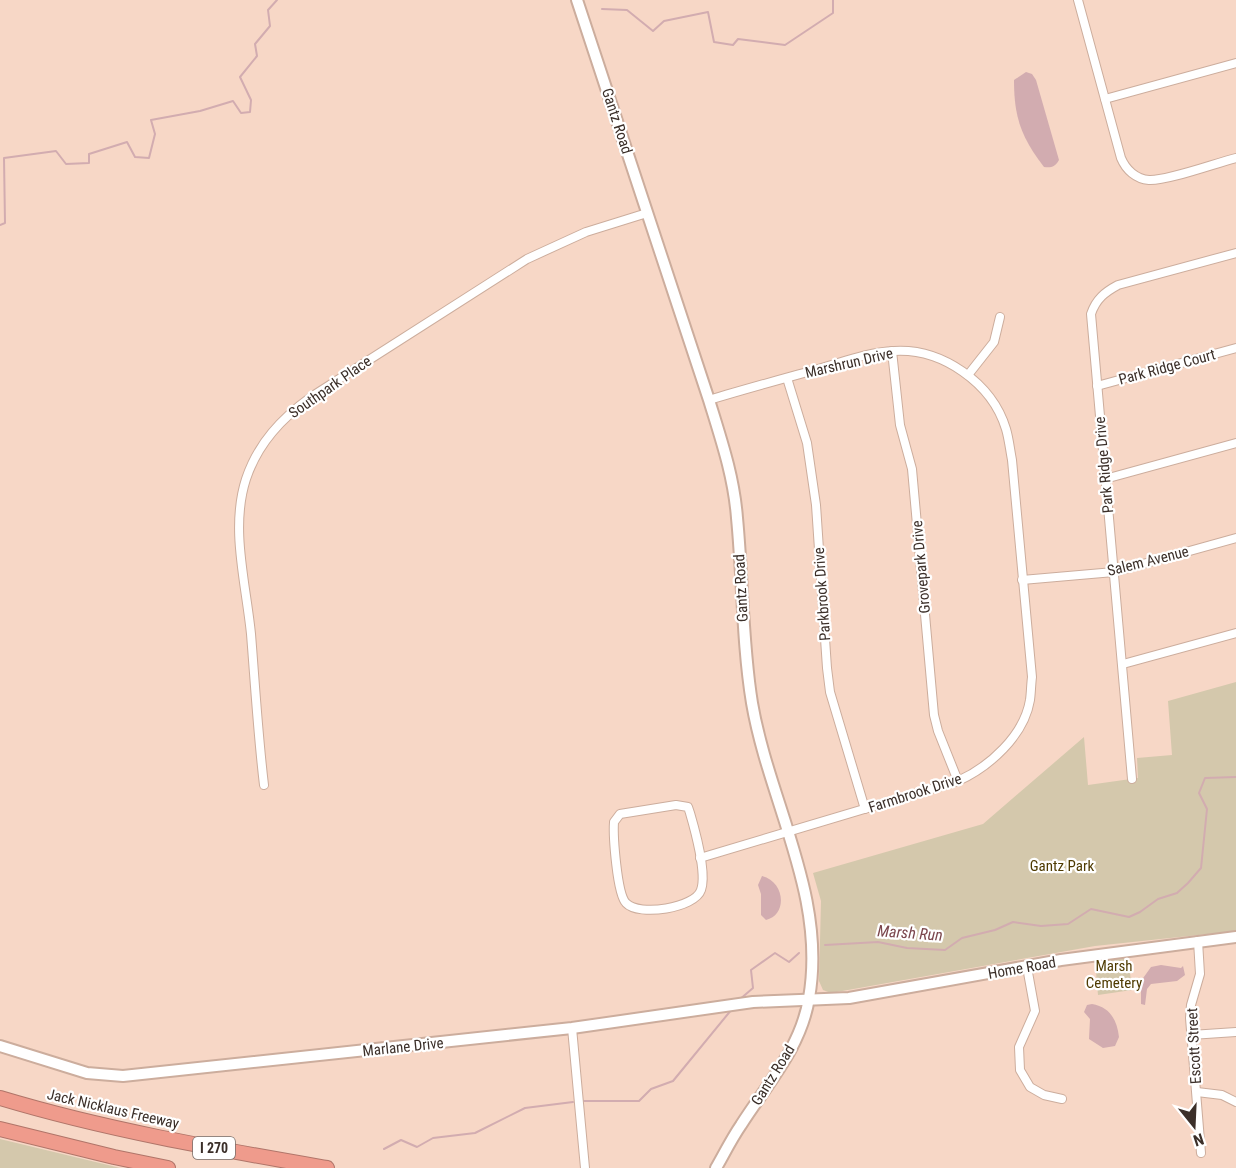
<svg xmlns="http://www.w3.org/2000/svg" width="1236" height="1168" font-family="'Roboto Condensed',sans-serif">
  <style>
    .green { fill: #d4c8ac }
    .water { fill: #d2acb0 }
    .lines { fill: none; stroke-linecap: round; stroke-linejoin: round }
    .stream { stroke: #d2acb0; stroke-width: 2 }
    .street-casing { stroke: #ccad9d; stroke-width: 10 }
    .secondary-casing { stroke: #ccad9d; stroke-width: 14 }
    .highway-casing { stroke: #b07569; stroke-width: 16 }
    .street { stroke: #fff; stroke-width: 8 }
    .secondary { stroke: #fff; stroke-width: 10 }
    .highway { stroke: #ef9b8c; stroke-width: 14 }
    .labels { text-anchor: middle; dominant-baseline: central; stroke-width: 4.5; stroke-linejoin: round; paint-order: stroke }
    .shield { fill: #fff; stroke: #766d69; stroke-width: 1.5 }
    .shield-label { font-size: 14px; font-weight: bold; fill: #3b2f29 }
    .street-label { font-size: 15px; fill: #3b2f29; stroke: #fff }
    .park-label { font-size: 15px; fill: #4e3a00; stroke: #fff }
    .water-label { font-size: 16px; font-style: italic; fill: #7b464d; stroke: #fff }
  </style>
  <rect width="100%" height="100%" fill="#f7d7c6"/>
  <g class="green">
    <polygon points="1236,682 1236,931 1095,946 831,993 823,990 819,981 821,901 813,873 983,824 1084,737 1088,785 1138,778 1137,758 1172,755 1168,701"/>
    <polygon points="1128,955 1132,990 1098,995 1095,961"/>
    <polygon points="0,1139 108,1165 120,1168 0,1168"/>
  </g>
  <g class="water">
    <path d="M1026,72L1032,74L1036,80L1059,160C1055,167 1051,168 1044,167C1021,137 1014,117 1014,80Z"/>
    <path d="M762,876C786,882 787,916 766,920L761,915V894L758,885Z"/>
    <polygon points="1161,965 1181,968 1183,966 1185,975 1177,981 1151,984 1147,989 1145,1005 1141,1004 1141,981 1151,967"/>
    <path d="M1092,1004C1110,1007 1117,1020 1119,1037L1115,1046L1103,1048L1089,1039L1090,1019L1084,1012L1087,1005Z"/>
  </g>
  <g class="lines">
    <g class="stream">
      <polyline points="602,9 627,10 653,31 664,21 708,12 714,42 733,45 738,39 785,45 833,13 833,0"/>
      <polyline points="0,225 5,223 4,158 56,151 66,164 89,163 89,154 127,142 135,157 149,158 155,134 151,120 200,111 233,101 241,113 250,112 251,100 240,77 257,56 255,44 270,26 268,10 277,0"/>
      <polyline points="825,945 878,942 907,948 945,950 962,938 995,930 1013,922 1041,926 1068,924 1091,909 1129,917 1140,912 1158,899 1177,893 1188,883 1201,868 1207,809 1199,793 1205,778 1236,777"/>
      <polyline points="739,1000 753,988 751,970 775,953 789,962 799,953"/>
      <polyline points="584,1101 639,1101 651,1089 673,1081 732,1009"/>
      <polyline points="384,1149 401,1140 417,1147 433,1138 475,1133 525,1108 573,1102"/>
    </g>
    <g class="street-casing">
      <g id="street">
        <path d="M1078,0L1121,158C1126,170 1136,179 1149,180C1167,181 1216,163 1236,158"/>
        <polyline points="1105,99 1236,63"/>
        <polyline points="892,351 900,425 912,469 934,715 938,731 958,781"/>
        <polyline points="968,375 994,342 1000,317"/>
        <polyline points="787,378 807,443 816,505 827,668 830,692 865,809"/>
        <polyline points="1097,386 1236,348"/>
        <polyline points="1105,479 1236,443"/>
        <polyline points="1022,580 1114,572 1236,538"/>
        <polyline points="1123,664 1236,633"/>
        <path d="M1132,779L1091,314C1096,299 1105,292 1118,285L1236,253"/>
        <path d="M264,785C258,735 255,684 251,634C246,583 230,528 246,479C258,443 282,418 311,397L527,259L586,232L647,213"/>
        <path d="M676,805L688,807L690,813C695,830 707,874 701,890C695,908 639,917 626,903C617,894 613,836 614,822L620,814Z"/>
        <path d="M700,858L958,781C989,767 1024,736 1030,700C1031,693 1031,685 1032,677L1012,460C1010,450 1009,439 1006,429C992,383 942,348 894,351C868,352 843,362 818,369C782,379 745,389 709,400"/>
        <polyline points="1198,941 1200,974 1191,1005 1190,1018 1201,1153"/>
        <polyline points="1027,967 1035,1011 1019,1047 1020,1070 1030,1087 1044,1095 1062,1099"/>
        <polyline points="572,1028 585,1168"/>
        <polyline points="1191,1035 1236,1032"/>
        <polyline points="1197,1092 1222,1095 1236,1102"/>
      </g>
    </g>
    <g class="secondary-casing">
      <g id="secondary">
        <path d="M577,0L709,400C721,439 734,477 737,518C743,580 742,642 752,703C769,802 827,896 809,998C801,1048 767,1084 741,1125C732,1138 724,1154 716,1168"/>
        <polyline points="0,1046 87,1073 123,1076 572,1028 753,1002 849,998 1061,960 1236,937"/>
      </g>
    </g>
    <g class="highway-casing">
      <g id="highway">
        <path d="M0,1098C106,1130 217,1149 327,1168"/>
        <polyline points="0,1129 114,1157 168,1168"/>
      </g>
    </g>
    <use href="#street" class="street"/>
    <use href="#secondary" class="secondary"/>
    <use href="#highway" class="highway"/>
  </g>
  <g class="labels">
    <rect class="shield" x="193" y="1137" width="42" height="22" rx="4.5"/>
    <g class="shield-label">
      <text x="214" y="1148">I 270</text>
    </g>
    <g class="street-label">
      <text transform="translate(617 121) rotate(72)">Gantz Road</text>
      <text transform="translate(849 363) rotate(-13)">Marshrun Drive</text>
      <text transform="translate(1167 367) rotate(-15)">Park Ridge Court</text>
      <text transform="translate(330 387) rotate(-35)">Southpark Place</text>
      <text transform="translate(1104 465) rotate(-95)">Park Ridge Drive</text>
      <text transform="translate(1148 561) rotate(-14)">Salem Avenue</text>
      <text transform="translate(921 567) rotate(-95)">Grovepark Drive</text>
      <text transform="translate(741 588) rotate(-93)">Gantz Road</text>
      <text transform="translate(822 594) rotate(-94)">Parkbrook Drive</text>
      <text transform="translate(915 793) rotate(-18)">Farmbrook Drive</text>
      <text transform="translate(1022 968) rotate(-10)">Home Road</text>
      <text transform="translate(1194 1046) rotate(-93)">Escott Street</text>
      <text transform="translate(403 1047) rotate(-6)">Marlane Drive</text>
      <text transform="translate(773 1075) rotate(-58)">Gantz Road</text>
      <text transform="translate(113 1109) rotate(13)">Jack Nicklaus Freeway</text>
    </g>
    <g class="park-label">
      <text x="1062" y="866">Gantz Park</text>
      <text x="1114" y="966">Marsh<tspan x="1114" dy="17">Cemetery</tspan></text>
    </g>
    <g class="water-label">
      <text transform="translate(910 933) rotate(4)">Marsh Run</text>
    </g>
  </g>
  <g transform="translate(1194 1126) rotate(162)" stroke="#ffffff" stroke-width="4.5" paint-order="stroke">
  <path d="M0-4.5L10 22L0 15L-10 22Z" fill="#3b2f29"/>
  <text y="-9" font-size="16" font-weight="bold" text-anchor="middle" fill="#3b2f29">N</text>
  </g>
</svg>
